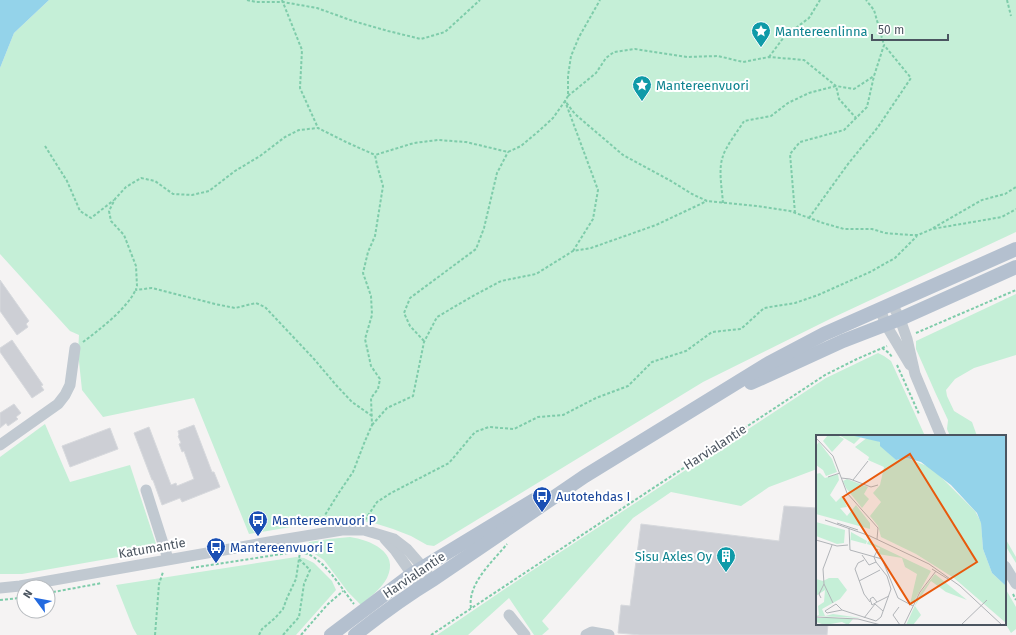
<svg xmlns="http://www.w3.org/2000/svg" width="1016" height="635" font-family="'Fira Sans',sans-serif">
  <style>
    .green { fill: #c5efd7 }
    .water { fill: #94d3ea }
    .building { fill: #cdcfd5; stroke: #d7d9dd }
    .lines { fill: none; stroke-linecap: round; stroke-linejoin: round }
    .path { stroke: #7eccaa; stroke-width: 2; stroke-dasharray: 3 2; stroke-linecap: butt }
    .minor { stroke: #c1c9d1; stroke-width: 11 }
    .major { stroke: #b4c0cf; stroke-width: 14 }
    .labels { text-anchor: middle; dominant-baseline: central; stroke-width: 4; stroke-linejoin: round; paint-order: stroke }
    .culture-label { font-size: 13px; fill: #0d838f; stroke: #fff; text-anchor: start }
    .street-label { font-size: 13px; fill: #4b5560; stroke: #fff }
    .transit-label { font-size: 13px; fill: #164399; stroke: #fff; text-anchor: start }
    .inset-road { fill: none; stroke: #b1b4b8; stroke-width: 1 }
    .view { fill: #e8590c; fill-opacity: 0.15; stroke: #e8590c; stroke-width: 2 }
    .inset-edge { fill: none; stroke: #4b5560; stroke-width: 2 }
  </style>
  <rect width="100%" height="100%" fill="#f5f3f3"/>
  <g class="green">
    <polygon points="49,0 1016,0 1016,232 832,318 703,382 434,546 427,545 411,536 393,529 374,523 346,519 332,520 249,534 194,398 103,417 82,390 78,352 79,335 70,331 0,254 0,68 14,33"/>
    <polygon points="1016,294 1016,355 974,368 955,379 946,390 947,396 954,411 972,422 977,436 950,436 947,429 948,420 935,392 916,349 916,341"/>
    <polygon points="878,353 884,356 891,361 925,436 817,436 817,469 769,487 741,506 671,492 633,518 542,621 549,629 542,635 534,635 509,598 468,635 437,635 530,572 826,378"/>
    <polygon points="45,424 70,482 130,465 158,550 22,574 0,574 0,457"/>
    <path d="M350,537C370,540 400,552 387,578C381,589 370,597 361,605L348,592L324,560L307,549L309,542L329,539Z"/>
    <polygon points="1005,538 1016,557 1016,563 1005,545"/>
    <polygon points="296,557 304,558 314,563 332,581 336,590 296,635 137,635 133,628 116,585"/>
    <polygon points="1005,588 1016,607 1016,629 1011,633 1005,623"/>
  </g>
  <polygon class="water" points="0,0 49,0 14,33 0,68"/>
  <g class="building">
    <polygon points="0,280 29,321 26,324 28,327 17,335 0,311"/>
    <polygon points="12,340 43,385 41,386 44,390 32,398 0,352 0,348"/>
    <polygon points="14,404 21,413 16,417 18,419 8,426 6,423 0,428 0,413"/>
    <polygon points="194,425 212,472 214,472 220,487 182,502 180,498 162,505 153,480 152,480 134,433 149,427 171,485 176,483 177,486 194,479 184,451 182,452 179,444 181,443 178,436 179,435 178,431"/>
    <polygon points="110,428 118,449 70,467 62,446"/>
    <polygon points="784,506 817,508 817,624 828,624 827,635 640,635 618,633 621,605 630,606 641,524 779,541"/>
  </g>
  <g class="lines">
    <g class="path">
      <polyline points="247,0 256,2 283,2 317,8 353,21 388,31 421,39 445,32 480,0"/>
      <polyline points="282,0 302,50 300,88 318,128"/>
      <polyline points="1007,0 1011,16"/>
      <polyline points="769,57 784,37 809,18 820,0"/>
      <polyline points="568,96 596,73 606,58 614,52 635,49 687,57 718,56 743,62 769,57 804,60 836,86 854,89 874,76 884,45 874,10 866,0"/>
      <polyline points="45,146 67,181 80,211 91,218 114,200"/>
      <path d="M723,203C722,189 718,169 723,156C726,146 738,131 744,121L771,116L788,103L809,93L836,86L839,99L856,118"/>
      <polyline points="795,213 790,154 800,142 844,130 867,107 874,76"/>
      <polyline points="809,218 848,164 878,127 911,78 884,45"/>
      <polyline points="933,228 982,200 1005,194 1016,187"/>
      <polyline points="573,251 593,219 598,190 565,101 568,96 568,76 571,56 579,37 600,0"/>
      <polyline points="916,333 1016,290"/>
      <polyline points="424,341 410,326 404,313 410,298 476,249 484,228 497,173 508,152"/>
      <path d="M83,342C99,330 128,308 136,289"/>
      <polyline points="882,348 889,353 892,357"/>
      <polyline points="897,365 919,414"/>
      <polyline points="372,416 352,402 336,385 314,359 265,307 256,303 235,308 215,304 152,288 136,290 137,286 136,266 124,235 111,221 109,211 115,199 126,187 141,178 155,181 173,194 192,195 209,191 235,171 260,156 285,137 299,130 318,128 346,142 375,155"/>
      <polyline points="372,425 387,408 413,396 424,342 437,317 473,296 501,281 536,274 573,251 591,248 656,225 707,201"/>
      <polyline points="365,520 377,502 391,493 449,463 475,432 489,427 514,429 538,417 563,415 596,398 628,386 652,362 686,351 712,332 741,329 764,308 795,303 818,295 870,272 895,258 917,236"/>
      <polyline points="320,523 340,491 353,472 365,441 372,425 371,398 378,389 380,379 371,366 365,339 372,315 371,296 363,273 368,252 375,236 383,186 377,165 375,155 414,143 438,140 466,142 508,152 521,146 540,130 553,118 565,101 575,114 623,155 671,181 692,194 707,201 757,206 790,211 823,223 844,229 872,229 885,233 910,235 918,235 932,229 1002,217 1016,209"/>
      <path d="M191,568L295,552C299,552 304,553 308,554C327,563 341,588 354,604"/>
      <polyline points="48,593 102,583"/>
      <polyline points="1013,594 1016,600"/>
      <polyline points="0,600 19,598"/>
      <path d="M471,608C467,584 493,561 507,544"/>
      <polyline points="155,635 159,584 163,572"/>
      <polyline points="259,635 262,629 275,618 283,609 287,598 296,579 300,552 303,548"/>
      <polyline points="283,635 299,617 304,584 310,570 299,559"/>
      <polyline points="301,635 327,605 343,591"/>
      <polyline points="431,635 585,533 825,375 857,359 887,346"/>
    </g>
    <g class="minor">
      <polyline points="892,304 900,319 907,339 915,374 941,436"/>
      <polyline points="880,309 886,325 910,365"/>
      <polyline points="0,445 58,404 65,395 70,385 75,348"/>
      <polyline points="146,490 168,559"/>
      <polyline points="385,539 395,550 421,587"/>
      <polyline points="1005,566 1016,584"/>
      <polyline points="0,588 20,586 269,542 342,530 364,530 394,539 407,549 427,572"/>
      <polyline points="509,615 525,635"/>
      <polyline points="586,635 592,632 609,635"/>
    </g>
    <g class="major">
      <polyline points="751,383 843,341 900,319 1016,267"/>
      <polyline points="331,635 412,574 534,500"/>
      <path d="M355,635C380,615 406,596 434,579L585,476L769,363L824,334L1016,249"/>
    </g>
  </g>
  <defs>
    <g id="sight-pin" transform="scale(1)"><path d="M0 17L-7.5 6A9.5 9.5 0 1 1 7.5 6Z" fill="#0f9aa8" stroke="#fff"/><path d="M0-6L1.8-2.2L6-1.7L2.9 1.2L3.7 5.4L0 3.3L-3.7 5.4L-2.9 1.2L-6-1.7L-1.8-2.2Z" fill="#fff"/></g>
    <g id="bus-pin" transform="scale(1)"><path d="M0 17L-7.5 6A9.5 9.5 0 1 1 7.5 6Z" fill="#1a4fb4" stroke="#fff"/><path d="M-5-6H5V4H4V6H2V4H-2V6H-4V4H-5ZM-3.5-4V0h7V-4ZM-3.5 1.2v1.5H-2V1.2ZM2 1.2v1.5H3.5V1.2Z" fill="#fff"/></g>
    <g id="building-pin" transform="scale(1)"><path d="M0 17L-7.5 6A9.5 9.5 0 1 1 7.5 6Z" fill="#0f9aa8" stroke="#fff"/><path d="M-4-6H4V6H1V3H-1V6H-4ZM-2.5-4.3h1.7v1.8h-1.7ZM.8-4.3h1.7v1.8H.8ZM-2.5-1h1.7V.8h-1.7ZM.8-1h1.7V.8H.8Z" fill="#fff"/></g>
  </defs>
  <g fill-rule="evenodd">
    <use href="#sight-pin" x="761" y="31"/>
    <use href="#sight-pin" x="642" y="85"/>
    <use href="#bus-pin" x="542" y="496"/>
    <use href="#bus-pin" x="258" y="520"/>
    <use href="#bus-pin" x="216" y="547"/>
    <use href="#building-pin" x="726" y="556"/>
  </g>
  <g class="labels">
    <g class="culture-label">
      <text x="775" y="31">Mantereenlinna</text>
      <text x="656" y="85">Mantereenvuori</text>
      <text x="712" y="556" text-anchor="end">Sisu Axles Oy</text>
    </g>
    <g class="street-label">
      <text transform="translate(715 447) rotate(-33)">Harvialantie</text>
      <text transform="translate(152 548) rotate(-10)">Katumantie</text>
      <text transform="translate(414 575) rotate(-34)">Harvialantie</text>
    </g>
    <g class="transit-label">
      <text x="556" y="496">Autotehdas I</text>
      <text x="272" y="520">Mantereenvuori P</text>
      <text x="230" y="547">Mantereenvuori E</text>
    </g>
  </g>
  <g transform="translate(816 435)">
    <rect width="190" height="190" fill="#f5f3f3"/>
    <path d="M12,0H21L28,4L16,17L7,6ZM23,0L40,1H46L38,9ZM52,2L64,7L65,11L80,25L91,23L116,33L159,76L165,87L167,114L176,138L190,151V188L138,143L100,119L65,102L62,91L54,81L65,67L57,58L64,50L68,32L52,25L53,22L39,12ZM3,7L16,24L21,37L10,41L7,35L0,30V11ZM4,38L9,43L22,39L23,45L14,60L20,67L26,61L31,72L24,73L31,81L40,70L54,88V94L0,79V39ZM31,44L52,52L48,59L53,64L46,73L30,53L27,46ZM0,87L29,95L28,108L21,109L0,101ZM35,97L51,106L50,109L35,105L34,110ZM52,106L115,136L96,170L94,169L101,139L89,132L86,123L62,119L64,113L51,109ZM119,139L151,165L130,157L115,146L99,171L105,180L97,190H90L105,157ZM13,143H22L31,155L24,164L6,174L9,181L17,179L45,183L0,181L3,180L2,171L8,167L9,155L0,161V144L7,146ZM0,183H25L37,184L32,190L26,187L9,190L0,187Z" fill="#c5efd7"/>
    <path d="M34,0H190V151L176,138L167,114L165,88L161,78L135,50L105,27L91,23L80,25L64,11V7Z" fill="#94d3ea"/>
    <path class="inset-road" d="M0,3L17,21L31,58L62,93L61,104M12,42L24,38M25,43L34,44L55,52L62,50M37,45L52,26M9,85L54,101L113,129L144,151L186,190M21,88L42,95M33,93L34,115L66,124L82,163L97,171M0,105L21,111L32,110M16,110L7,134L8,149L17,168M46,120L53,130L60,127L58,122L62,114M48,125L42,128L39,134L48,159L54,167M116,134L132,144M43,146L64,135M5,163L3,159L8,149M61,167L56,170L54,164L57,162L61,167L73,161M83,172L77,180L84,190M26,175L11,178L9,176L20,169L26,175L60,186L65,182L75,154L71,141L60,127M0,182L42,184L65,190M48,183L59,169L67,176M88,190L104,157L120,136M145,190L171,165"/>
    <path class="view" d="M94,19L161,127L94,169L27,62Z"/>
    <rect width="190" height="190" class="inset-edge"/>
  </g>
  <g transform="translate(36 599) rotate(302)"><circle r="19" fill="#ffffff" stroke="#b7bbbf"/>
  <path d="M0-3L7 15L0 10L-7 15Z" fill="#236adf"/>
  <text y="-6" font-size="11" font-weight="bold" text-anchor="middle" fill="#4b5560">N</text>
  </g>
  <path d="M872 34v6h76v-6" fill="none" stroke="#4b5560" stroke-width="2"/>
  <text x="878" y="34" font-size="12" fill="#4b5560" stroke="#ffffff" stroke-width="3" paint-order="stroke">50 m</text>
</svg>
